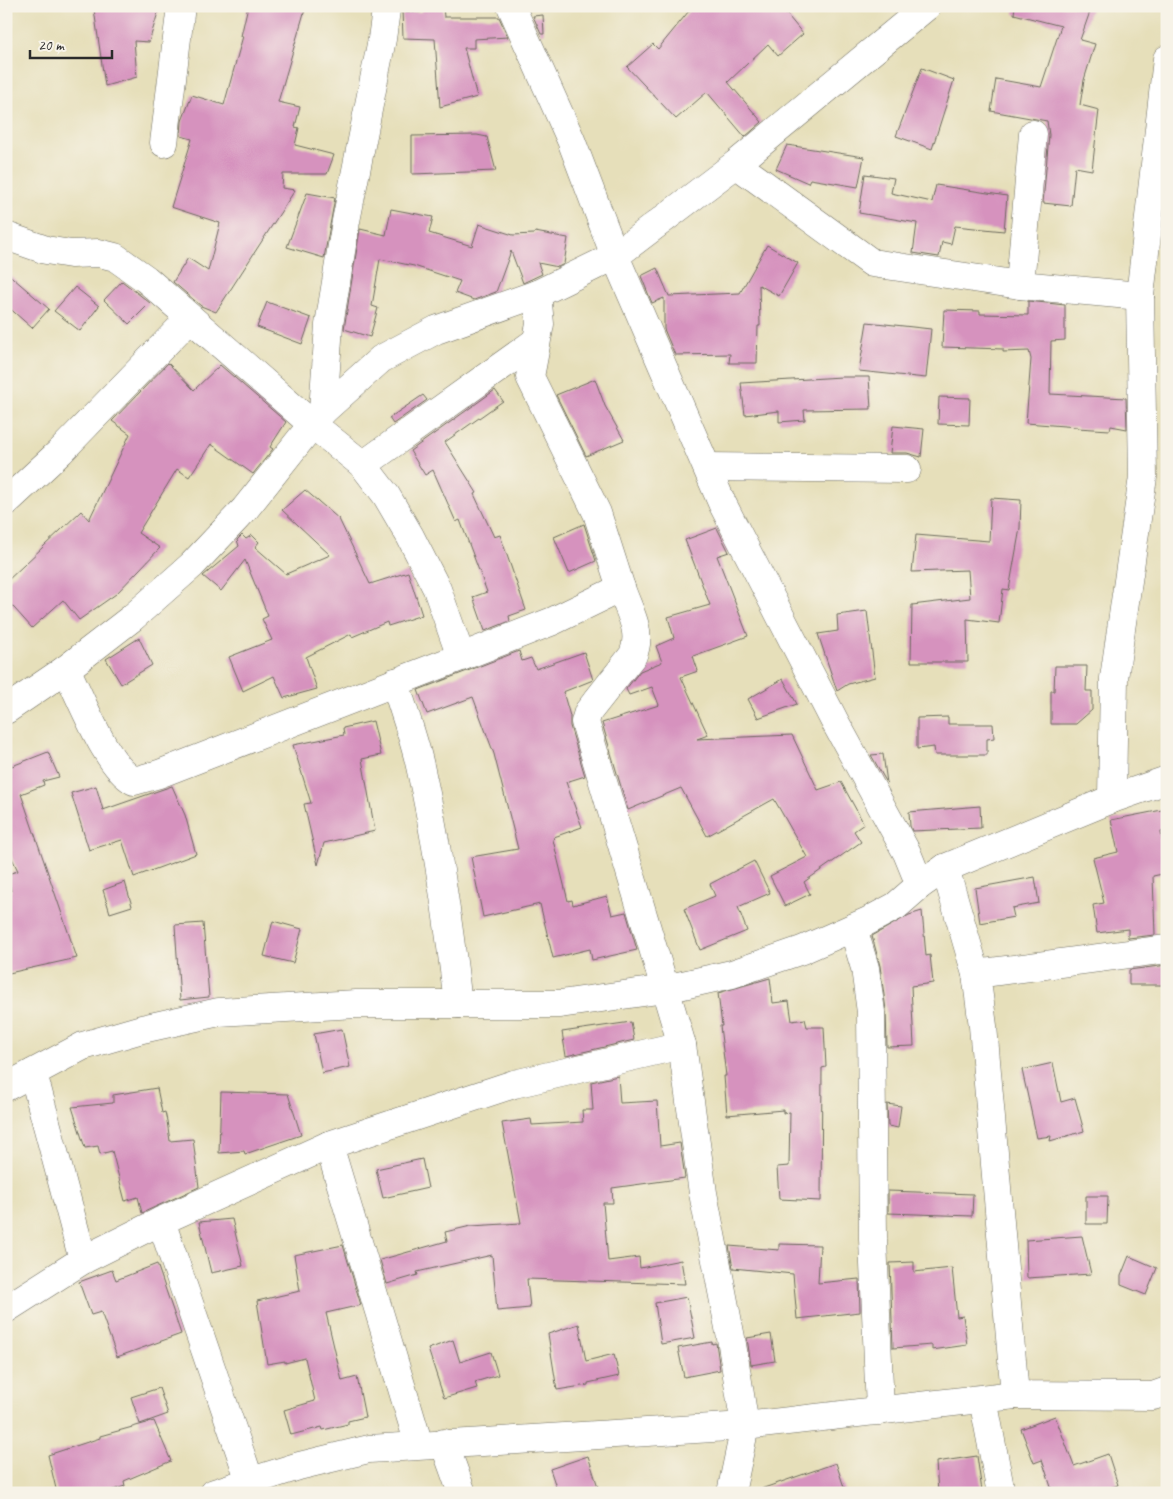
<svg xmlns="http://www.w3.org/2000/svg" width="1173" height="1499" font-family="Caveat,sans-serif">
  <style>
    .building { fill: #d692be }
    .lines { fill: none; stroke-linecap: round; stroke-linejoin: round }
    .minor-casing { stroke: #6c6a5d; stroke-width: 29 }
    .minor { stroke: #fff; stroke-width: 28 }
  </style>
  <rect width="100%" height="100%" fill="#f7f3e8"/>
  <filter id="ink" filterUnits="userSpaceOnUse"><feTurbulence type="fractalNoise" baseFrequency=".02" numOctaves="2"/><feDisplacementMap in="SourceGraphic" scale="10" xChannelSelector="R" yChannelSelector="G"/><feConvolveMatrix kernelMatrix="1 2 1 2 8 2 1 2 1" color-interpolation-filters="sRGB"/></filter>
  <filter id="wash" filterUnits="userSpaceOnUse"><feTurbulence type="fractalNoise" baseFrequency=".0096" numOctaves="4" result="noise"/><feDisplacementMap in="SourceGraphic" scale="20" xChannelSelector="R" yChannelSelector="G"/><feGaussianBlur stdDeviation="1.12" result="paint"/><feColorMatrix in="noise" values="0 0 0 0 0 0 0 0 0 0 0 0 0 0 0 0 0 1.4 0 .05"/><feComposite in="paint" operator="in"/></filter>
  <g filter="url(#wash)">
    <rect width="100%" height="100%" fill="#e6dfba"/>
    <g id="blocks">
      <g class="building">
        <polygon points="130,6 160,6 149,42 134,41 137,77 105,86 94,9"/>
        <polygon points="248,6 306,6 278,102 300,107 295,127 299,128 295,145 334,155 327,174 283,174 282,188 295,190 216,312 201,306 173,282 188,258 208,271 220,223 171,207 192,139 181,136 182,121 192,95 224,105 243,36 241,36"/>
        <polygon points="421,6 443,6 444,17 499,17 508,37 474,39 474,48 464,48 477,97 440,107 435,39 403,38 402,11 421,12"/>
        <polygon points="693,6 780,6 803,34 778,56 768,44 728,82 762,122 745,137 707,92 676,119 627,67 653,44 658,49"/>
        <polygon points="1015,6 1092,6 1080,40 1095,44 1084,80 1080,105 1099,110 1092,170 1075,167 1071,206 1043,203 1049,135 1047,121 991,111 996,79 1041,87 1061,26 1014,14"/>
        <polygon points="543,15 544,34 541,34 533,16"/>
        <polygon points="922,68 954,80 932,149 896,136"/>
        <polygon points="477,135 487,137 496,171 412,174 412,136"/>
        <polygon points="787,145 864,157 858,187 810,179 808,183 776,169"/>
        <polygon points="865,174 894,178 891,193 932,202 936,185 1007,196 1004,231 955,226 951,244 942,242 939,257 913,253 917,223 859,213"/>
        <polygon points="307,193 335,198 324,258 287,247"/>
        <polygon points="391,209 433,217 429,233 472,246 479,224 513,235 534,234 535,232 568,238 564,264 558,267 538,263 542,274 523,283 511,251 496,292 474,300 455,293 460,281 414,266 380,259 372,306 378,308 370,337 344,329 360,229 386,235"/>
        <polygon points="767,245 798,263 779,296 759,285 760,326 758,326 757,363 729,363 730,354 675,355 664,329 664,298 652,303 641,276 657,268 669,296 740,293"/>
        <polygon points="6,272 49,309 32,328 6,305"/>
        <polygon points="122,281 150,303 129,324 104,300"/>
        <polygon points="75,287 99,306 80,331 54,311"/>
        <polygon points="1028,301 1065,305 1065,340 1051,341 1050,394 1126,398 1127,429 1111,426 1110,430 1077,428 1077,427 1026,423 1031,359 1029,351 1003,352 1003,349 942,347 944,310 980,311 980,314 1028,315"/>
        <polygon points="267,302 311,318 302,344 257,327"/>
        <polygon points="867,322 931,329 926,378 859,371"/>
        <polygon points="168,363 194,390 220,365 286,422 270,447 273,449 253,474 211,444 189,477 177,469 138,533 160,548 116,594 79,620 63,600 32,628 6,599 6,582 81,511 89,520 130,434 112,421"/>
        <polygon points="842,377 869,377 871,409 804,410 805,420 779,422 779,411 745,415 741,383"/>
        <polygon points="595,379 605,406 624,440 586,456 556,395"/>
        <polygon points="495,390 503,401 445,442 477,493 474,494 494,537 500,535 526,610 509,616 510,621 485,631 473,597 487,592 460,520 456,522 433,470 425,475 410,451"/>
        <polygon points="423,395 427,400 393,424 389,418"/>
        <polygon points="939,397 970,398 969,425 938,424"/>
        <polygon points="893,426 924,429 921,457 907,453 890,453"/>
        <polygon points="305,490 339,519 370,584 408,572 422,615 388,626 387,622 352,637 351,634 306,657 317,689 284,698 274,676 243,691 229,657 272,640 262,619 268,616 245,560 221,591 203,576 239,546 237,540 242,535 246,539 252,535 259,542 255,547 286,574 330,555 282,510"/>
        <polygon points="991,498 1021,500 1020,528 1009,590 1003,589 999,623 967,619 968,662 911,662 912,605 970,598 968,570 912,572 916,535 989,541"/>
        <polygon points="584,524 596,561 569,573 554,537"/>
        <polygon points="717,528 729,552 717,556 748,636 693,656 698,671 681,677 708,735 697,739 792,735 818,790 841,782 864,824 854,831 861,842 804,882 810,894 785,906 770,876 807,857 774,799 707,836 681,788 628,810 602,723 659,705 652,687 629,695 626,689 640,671 662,662 656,646 674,638 668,617 710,605 685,540"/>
        <polygon points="867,611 875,677 848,684 837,691 818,634 838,631 837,615"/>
        <polygon points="139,638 152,665 121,684 106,659"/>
        <polygon points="519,651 522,661 531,658 536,669 584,652 593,680 563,692 570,716 570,726 585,776 566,782 582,827 554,837 553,840 568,901 572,900 573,905 607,896 612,915 626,912 637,950 592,960 590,949 553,958 540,904 483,917 471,857 518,849 494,754 473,697 427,714 418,690"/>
        <polygon points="1055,666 1087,666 1086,691 1092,691 1092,710 1076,724 1051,724 1051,691 1054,691"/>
        <polygon points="783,679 797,704 758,718 748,699"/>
        <polygon points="948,717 948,724 993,724 994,738 987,739 987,755 935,755 934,747 917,749 917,718"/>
        <polygon points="373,721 381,755 362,759 375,831 324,843 318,865 304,804 311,803 293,745 344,735 343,728"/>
        <polygon points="48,752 59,777 43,781 44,785 21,794 77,958 9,973 6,960 6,892 11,891 7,874 18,871 6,845 6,762 10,761 12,766"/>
        <polygon points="883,754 887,783 871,755"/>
        <polygon points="96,786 103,810 172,786 185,815 196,854 134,877 122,840 89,850 71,793"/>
        <polygon points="980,806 981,828 912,831 910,826 909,812"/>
        <polygon points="1167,809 1167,830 1161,832 1167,873 1153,876 1155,935 1128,938 1128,929 1097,933 1093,905 1104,903 1093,858 1118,852 1111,820"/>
        <polygon points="754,861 770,893 738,907 747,931 700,950 684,909 715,896 710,884"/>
        <polygon points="1035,877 1039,903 1012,908 1014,917 980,923 975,888"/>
        <polygon points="125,882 132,906 110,913 103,890"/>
        <polygon points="922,911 926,956 930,955 933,983 911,986 914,1046 887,1047 886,1010 880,966 872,936 909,915"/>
        <polygon points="273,921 302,929 293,963 264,956"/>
        <polygon points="203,923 209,997 180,1000 175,925"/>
        <polygon points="1167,965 1167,985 1129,985 1129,970"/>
        <polygon points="770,978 773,1003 789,1001 792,1021 805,1019 807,1027 824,1027 826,1067 822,1068 821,1201 779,1199 777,1167 789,1166 790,1112 783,1113 783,1110 727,1115 724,1076 726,1076 720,1026 722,1026 718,993"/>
        <polygon points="631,1022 634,1040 566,1056 562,1032"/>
        <polygon points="342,1029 350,1067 322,1073 314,1034"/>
        <polygon points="1053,1063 1061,1102 1075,1098 1084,1131 1050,1141 1051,1136 1037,1138 1022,1070"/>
        <polygon points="618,1076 620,1103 657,1101 660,1146 680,1143 685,1178 612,1188 613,1203 603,1203 608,1261 639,1257 640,1268 681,1260 685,1284 527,1279 530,1308 497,1311 492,1255 417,1272 418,1275 387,1284 380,1260 447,1241 445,1232 471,1226 521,1223 502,1123 531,1119 532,1125 583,1122 582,1110 593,1110 591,1082"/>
        <polygon points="157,1088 162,1113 165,1112 167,1121 170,1141 193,1139 199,1187 142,1213 138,1197 125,1201 112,1151 100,1154 98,1146 85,1148 72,1107 113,1103 113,1095"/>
        <polygon points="221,1092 288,1094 301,1135 245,1154 244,1151 219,1153"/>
        <polygon points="887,1104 901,1106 898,1128 888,1126"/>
        <polygon points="422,1159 428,1188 383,1198 376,1169"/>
        <polygon points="888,1191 973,1194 972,1216 888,1213"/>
        <polygon points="1086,1196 1108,1196 1107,1224 1086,1224"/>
        <polygon points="232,1219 243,1266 211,1273 199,1222"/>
        <polygon points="1082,1236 1091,1274 1027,1278 1026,1240"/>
        <polygon points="779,1244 820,1245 818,1283 859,1279 860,1312 797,1319 793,1274 733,1268 729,1246 779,1250"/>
        <polygon points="343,1245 361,1305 326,1313 342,1381 357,1377 365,1417 348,1421 348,1424 323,1430 322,1427 291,1435 284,1410 315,1401 305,1358 285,1363 285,1361 267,1364 257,1301 300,1291 294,1255"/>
        <polygon points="1129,1256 1157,1268 1146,1295 1121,1285 1121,1276"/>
        <polygon points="914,1262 914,1272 952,1268 957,1317 963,1316 967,1345 932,1350 932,1345 893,1348 890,1263"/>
        <polygon points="157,1264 181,1334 117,1357 101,1312 91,1315 79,1282 112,1270 116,1280"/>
        <polygon points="687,1297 695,1338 661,1344 655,1303"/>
        <polygon points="579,1324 586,1361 614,1354 619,1376 588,1383 588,1385 557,1390 548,1334"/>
        <polygon points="771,1334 775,1361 751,1365 747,1338"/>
        <polygon points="453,1340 460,1362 491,1352 498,1375 475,1382 477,1388 444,1398 428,1349"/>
        <polygon points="712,1342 712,1344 716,1343 720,1370 684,1377 678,1348"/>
        <polygon points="159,1388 168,1414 140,1424 131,1397"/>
        <polygon points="1055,1416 1074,1466 1108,1454 1118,1485 1096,1493 1053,1493 1042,1460 1034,1463 1021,1429"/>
        <polygon points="154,1421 171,1461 124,1481 125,1486 104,1493 57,1493 48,1455 100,1438 100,1436"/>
        <polygon points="588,1456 600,1493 558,1493 550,1469"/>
        <polygon points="977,1456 982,1491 938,1493 936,1462"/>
        <polygon points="836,1463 846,1493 761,1493 761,1489"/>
      </g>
    </g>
  </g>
  <g filter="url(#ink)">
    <use href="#blocks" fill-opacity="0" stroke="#6c6a5d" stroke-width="1"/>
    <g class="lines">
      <g class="minor-casing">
        <g id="minor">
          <polyline points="511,6 571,140 615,256 722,503 834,720 907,853 920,885"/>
          <polyline points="164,143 181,6"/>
          <polyline points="736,164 872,263 1020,285 1140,296"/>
          <path d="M6,236L46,250L71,254L99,253L115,257L146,279L313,425L363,465L386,495L410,536L437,589L461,657L159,774L134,781C105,765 82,699 66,669"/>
          <polyline points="1020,285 1033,134"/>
          <polyline points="323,411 329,325 346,221 382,39 386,10 385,6"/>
          <polyline points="363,465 535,342"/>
          <polyline points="707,467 907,469"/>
          <polyline points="6,502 61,451 190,318"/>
          <path d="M621,588C629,612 643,631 633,655L588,712L585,722L682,1045L703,1193L731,1338L745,1426L1015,1395"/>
          <polyline points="461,657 553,621 621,588 597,513 530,377 540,324 537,294"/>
          <path d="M395,682C403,710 414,738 420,766C438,845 449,924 458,1004"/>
          <polyline points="6,710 66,669 132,618 192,565 245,509 323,411 381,359 436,330 537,294 615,256 736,164 927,6"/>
          <polyline points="1112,799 1114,678 1143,477 1140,296 1167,59"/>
          <polyline points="945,868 976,974 983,1026 1015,1395 1153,1396 1167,1391"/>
          <polyline points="853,928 865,968 871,1012 873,1239 880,1411"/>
          <polyline points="976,974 1167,949"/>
          <polyline points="33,1073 83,1260"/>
          <polyline points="6,1087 83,1046 142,1029 219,1012 356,1004 560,1004 665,989 732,974 802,950 868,921 896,906 920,885 945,868 1112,799 1167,780"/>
          <polyline points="329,1145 419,1445"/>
          <polyline points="161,1221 254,1493"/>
          <polyline points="6,1309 83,1260 161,1221 329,1145 514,1084 682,1045"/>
          <polyline points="983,1399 1001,1493"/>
          <polyline points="444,1443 462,1493"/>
          <polyline points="214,1493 299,1466 369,1449 745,1426 731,1493"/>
        </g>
      </g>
      <use href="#minor" class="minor"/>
    </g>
  </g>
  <rect width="1173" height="1499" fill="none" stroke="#f7f3e8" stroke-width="25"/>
  <path d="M30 50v8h82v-8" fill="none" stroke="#2b2b2b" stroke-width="2.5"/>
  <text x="38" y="50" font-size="15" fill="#2b2b2b" stroke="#f7f3e8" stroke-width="4" paint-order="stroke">20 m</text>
</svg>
